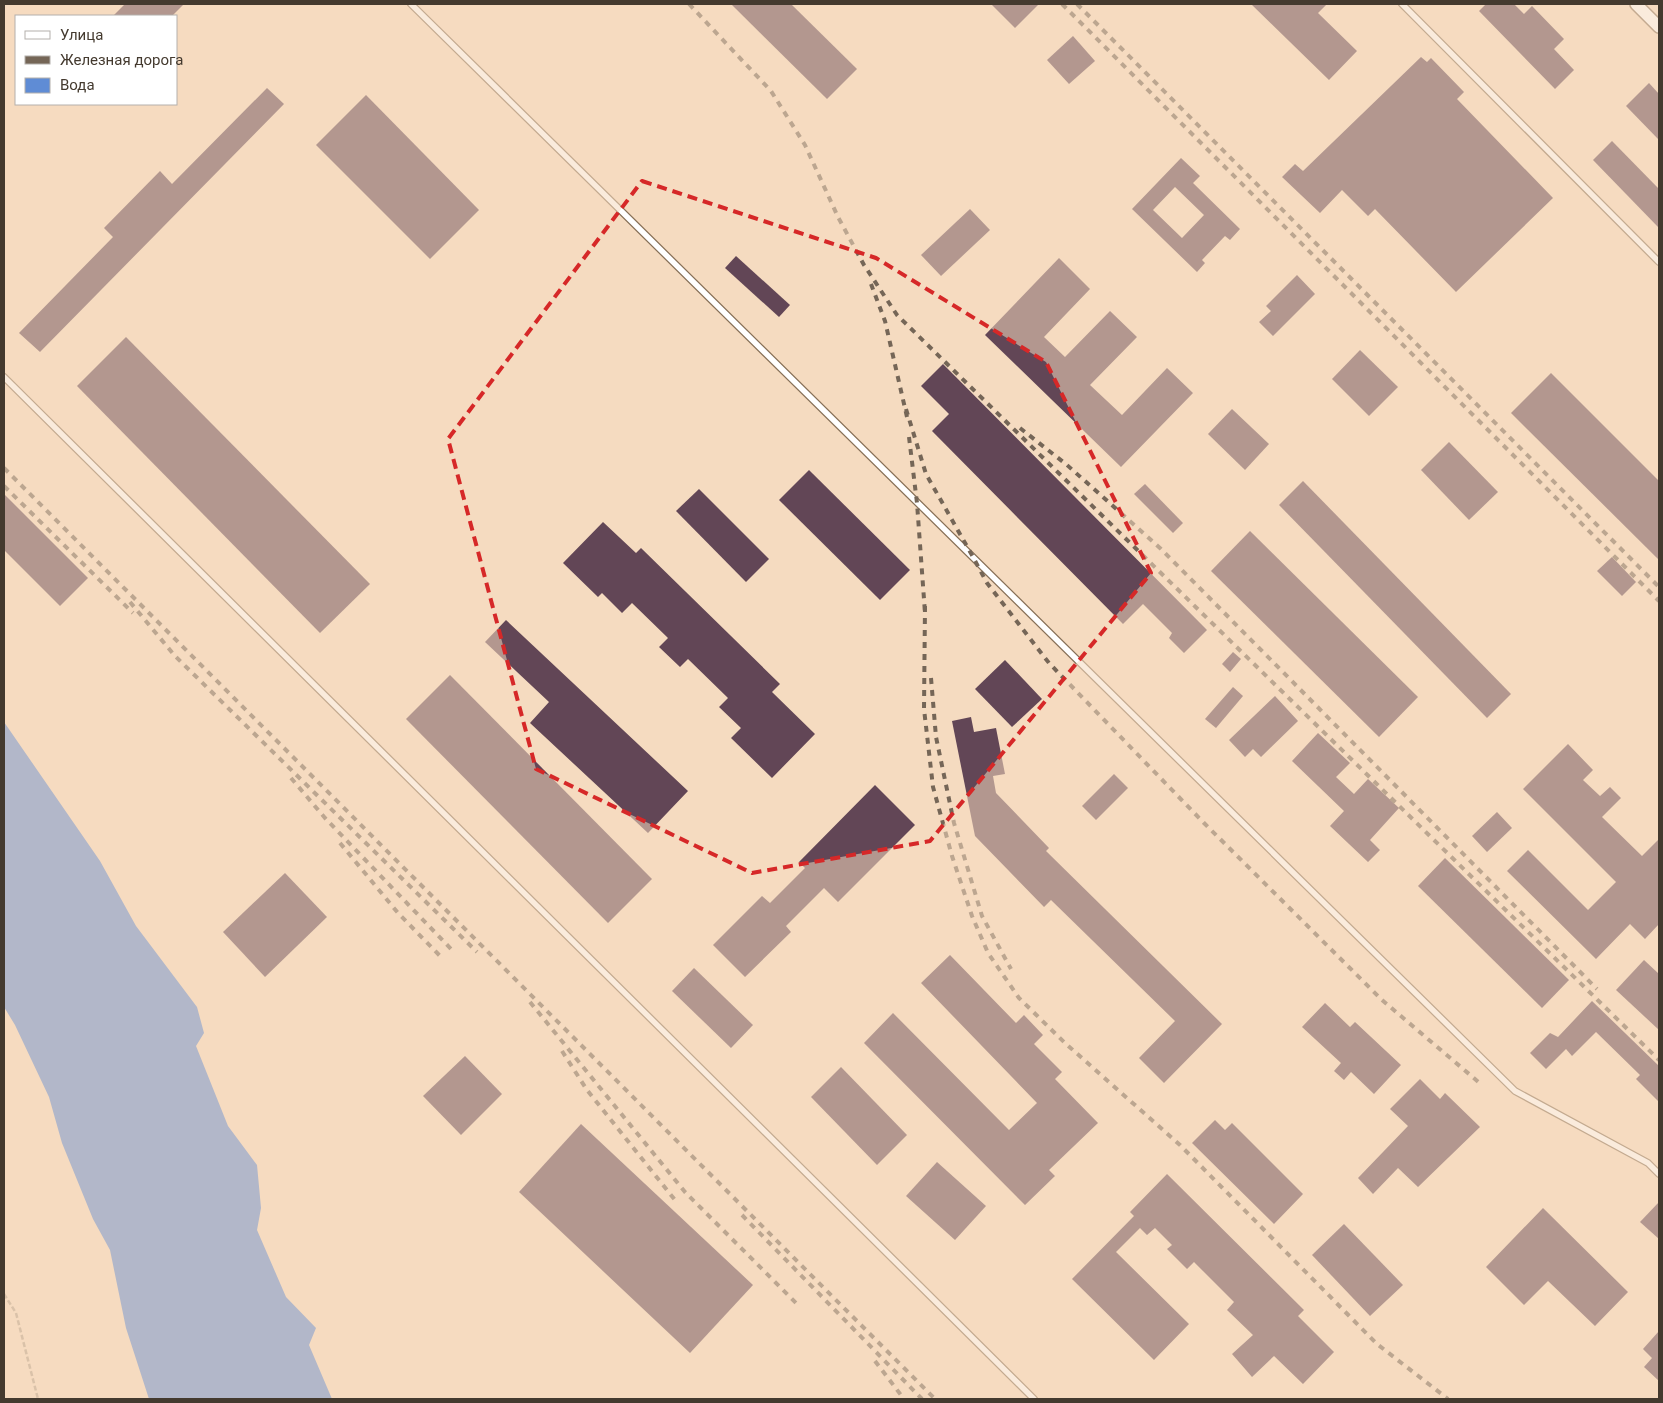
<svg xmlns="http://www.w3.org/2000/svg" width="1663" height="1403" font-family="Roboto,sans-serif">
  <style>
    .water { fill: #5f8cd5 }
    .building { fill: #624656; fill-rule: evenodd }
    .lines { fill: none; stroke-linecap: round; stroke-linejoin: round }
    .lane-casing { stroke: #877057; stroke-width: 8 }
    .street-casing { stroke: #877057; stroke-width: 14 }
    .path { stroke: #b9a58f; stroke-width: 2.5; stroke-dasharray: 5 2.5; stroke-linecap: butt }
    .lane { stroke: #fff; stroke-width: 5.5 }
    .street { stroke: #fff; stroke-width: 11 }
    .rail { stroke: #756657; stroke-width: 4; stroke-dasharray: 6 6; stroke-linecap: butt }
    .marked { fill: none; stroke: #d62828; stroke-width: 4; stroke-dasharray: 10 6; stroke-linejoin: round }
  </style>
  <rect width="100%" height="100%" fill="#f5dbc0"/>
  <polygon class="water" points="4,722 100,861 136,926 197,1007 204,1033 196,1046 228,1126 257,1165 261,1208 257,1230 286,1297 316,1328 309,1345 332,1399 149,1399 126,1328 110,1250 93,1219 62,1143 49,1097 15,1025 4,1007"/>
  <g class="building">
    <polygon points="125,4 184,4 172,16 113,16"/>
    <polygon points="731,4 791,4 857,69 827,99"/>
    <polygon points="991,4 1039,4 1015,28"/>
    <polygon points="1251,4 1327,4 1318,13 1357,51 1329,80"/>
    <polygon points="1486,4 1514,4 1524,14 1532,6 1564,39 1554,49 1574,70 1555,89 1479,11"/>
    <polygon points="1073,36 1095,61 1069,84 1047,60"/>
    <polygon points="1421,57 1427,62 1431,58 1464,92 1457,99 1553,198 1456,292 1375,209 1368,216 1342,190 1320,213 1282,177 1295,164 1303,171"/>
    <polygon points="1649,83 1659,94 1659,140 1626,106"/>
    <polygon points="267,88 284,104 40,352 19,333 113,237 104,228 160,171 172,184"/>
    <polygon points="366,95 479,210 430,259 316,145"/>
    <polygon points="1612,141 1659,189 1659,228 1593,160"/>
    <path d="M1181,158L1200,176L1193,183L1240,229L1230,240L1225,236L1202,260L1205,263L1197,272L1132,209ZM1175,187L1204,215L1182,238L1153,210Z"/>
    <polygon points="970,209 990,230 941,276 921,255"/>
    <polygon points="736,256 790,305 779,317 725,268"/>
    <polygon points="1059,258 1090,289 1044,337 1065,357 1110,311 1137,337 1090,385 1122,415 1167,368 1193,393 1121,467 985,335"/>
    <polygon points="1297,275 1315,294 1273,336 1259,322 1271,311 1266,306"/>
    <polygon points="126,337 370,584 320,633 77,386"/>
    <polygon points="1360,350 1398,387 1369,416 1332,379"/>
    <polygon points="943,364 1207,630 1184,653 1169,638 1172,633 1143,604 1123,624 932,431 949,414 921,386"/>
    <polygon points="1551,373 1659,481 1659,560 1511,413"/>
    <polygon points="1232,409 1269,444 1245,470 1208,434"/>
    <polygon points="1449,442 1498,492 1469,520 1421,470"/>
    <polygon points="809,470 910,570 880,600 779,500"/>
    <polygon points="1303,481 1511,694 1487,718 1279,505"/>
    <polygon points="1145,484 1183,523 1173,533 1134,494"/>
    <polygon points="699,489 769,559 746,582 676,511"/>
    <polygon points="4,494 88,578 60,606 4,550"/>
    <polygon points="603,522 636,553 641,548 780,684 772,692 815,734 772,778 731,738 741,728 719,707 728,698 688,659 680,667 659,647 668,638 632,603 622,613 602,593 598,597 563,563"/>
    <polygon points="1250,531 1418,697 1379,737 1211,571"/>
    <polygon points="1612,557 1636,582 1622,596 1597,571"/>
    <polygon points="506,620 688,791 648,833 530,723 549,702 485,642"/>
    <polygon points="1233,652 1241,659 1230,672 1222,664"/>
    <polygon points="1005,660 1042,699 1012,727 975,689"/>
    <polygon points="450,675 652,879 608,923 406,719"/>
    <polygon points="1233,687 1243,696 1216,728 1205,719"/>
    <polygon points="1275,696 1298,721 1261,757 1253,749 1245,757 1229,740"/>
    <polygon points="971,717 974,732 996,728 1005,774 993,776 996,793 1049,848 1046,851 1222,1024 1164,1083 1139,1058 1175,1021 1051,900 1044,907 975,836 952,721"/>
    <polygon points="1318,733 1350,763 1336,777 1354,794 1368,779 1399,808 1370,840 1380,850 1368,862 1330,826 1344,811 1292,761"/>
    <polygon points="1568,744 1593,770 1583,780 1600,796 1610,787 1621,798 1602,817 1642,856 1659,839 1659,924 1645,939 1630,924 1596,959 1507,871 1528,850 1588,910 1616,882 1523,789"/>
    <polygon points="1114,774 1128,788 1096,820 1082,806"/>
    <polygon points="875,785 915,825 838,902 824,888 786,926 791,932 745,977 713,945 762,896 770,903 805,868 799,862"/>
    <polygon points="1497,812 1512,828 1487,852 1472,836"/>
    <polygon points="1445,858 1569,980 1542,1008 1418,886"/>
    <polygon points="285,873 327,917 265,977 223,932"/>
    <polygon points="950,955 1016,1023 1024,1015 1043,1035 1034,1044 1062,1072 1055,1079 1098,1123 1049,1170 1055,1176 1025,1205 864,1043 893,1013 1009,1130 1037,1103 921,983"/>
    <polygon points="1644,960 1659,974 1659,1030 1616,990"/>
    <polygon points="694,968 753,1025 731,1048 672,991"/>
    <polygon points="1592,1001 1659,1066 1659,1102 1636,1079 1640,1075 1596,1032 1572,1056 1566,1049 1546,1069 1530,1053 1550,1033 1558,1037"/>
    <polygon points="1325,1003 1350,1027 1355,1022 1401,1065 1374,1094 1351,1072 1344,1080 1334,1071 1341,1063 1302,1027"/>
    <polygon points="465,1056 502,1094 461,1135 423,1096"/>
    <polygon points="841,1067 907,1135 877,1165 811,1097"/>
    <polygon points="1420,1079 1440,1099 1445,1093 1480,1127 1418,1187 1398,1168 1373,1194 1358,1178 1408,1126 1390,1109"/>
    <polygon points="1215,1120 1225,1130 1232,1123 1303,1194 1274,1224 1192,1143"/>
    <polygon points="581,1124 753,1285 690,1353 519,1192"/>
    <polygon points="937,1162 986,1206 955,1240 906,1196"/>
    <polygon points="1167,1174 1304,1310 1298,1316 1334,1352 1303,1384 1274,1356 1252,1377 1232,1354 1253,1335 1227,1310 1234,1302 1194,1262 1187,1269 1167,1249 1172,1245 1155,1228 1147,1235 1140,1228 1116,1252 1189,1324 1154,1360 1072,1279 1134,1216 1130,1212"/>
    <polygon points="1659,1202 1659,1239 1640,1222"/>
    <polygon points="1543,1208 1628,1292 1595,1326 1548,1281 1524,1305 1486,1267"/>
    <polygon points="1344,1224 1403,1285 1370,1316 1312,1255"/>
    <polygon points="1659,1331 1659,1381 1644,1367 1652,1358 1643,1349"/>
  </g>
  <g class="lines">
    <g class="lane-casing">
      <g id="lane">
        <polyline points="411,4 1515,1091 1648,1163 1659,1174"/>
        <polyline points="1402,4 1659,262"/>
        <polyline points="4,377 1034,1399"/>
      </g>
    </g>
    <g class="street-casing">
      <polyline id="street" points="1636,4 1659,27"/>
    </g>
    <polyline class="path" points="4,1294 16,1313 38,1399"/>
    <use href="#lane" class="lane"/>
    <use href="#street" class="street"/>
    <g class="rail">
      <polyline points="689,4 771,91 805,145 838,217 864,265 897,315 1659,1060"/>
      <polyline points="1062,4 1659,601"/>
      <polyline points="1077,4 1659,587"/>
      <polyline points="871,284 885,321 907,417"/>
      <polyline points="906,409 926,474 973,557 987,583 1049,663 1204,823 1382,1000 1482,1085"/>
      <polyline points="1020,428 1067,465 1161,549 1597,989"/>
      <polyline points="909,437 917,503 925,613"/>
      <polyline points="4,468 935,1399"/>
      <polyline points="4,486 133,613"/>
      <polyline points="130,602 175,656 477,952"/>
      <polyline points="925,606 924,709 933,787 952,856 972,916 988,953 1019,998 1065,1043 1180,1145 1377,1344 1448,1399"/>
      <polyline points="931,678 936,737 954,823 982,916 1011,969"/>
      <polyline points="291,778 325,818 452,950"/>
      <polyline points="340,843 398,913 443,959"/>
      <polyline points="530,1002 685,1192 797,1304"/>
      <polyline points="562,1051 587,1090 675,1200"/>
      <polyline points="742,1215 922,1399"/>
      <polyline points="875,1361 904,1399"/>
    </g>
  </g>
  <path d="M0 0H1663V1403H0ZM642,181L876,258L1046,362L1151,573L930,841L752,873L536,769L448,439Z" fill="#f5dbc0" fill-opacity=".55" fill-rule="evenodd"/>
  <path class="marked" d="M642,181L876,258L1046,362L1151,573L930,841L752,873L536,769L448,439Z"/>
  <rect width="1663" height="1403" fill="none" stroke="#443a2f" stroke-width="10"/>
  <rect x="15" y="15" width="162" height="90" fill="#ffffff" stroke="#b4b0ac"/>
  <rect x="25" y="31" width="25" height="8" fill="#ffffff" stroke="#b4b0ac"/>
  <text x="60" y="40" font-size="15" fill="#443a2f">Улица</text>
  <rect x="25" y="56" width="25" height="8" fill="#756657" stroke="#b4b0ac"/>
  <text x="60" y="65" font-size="15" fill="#443a2f">Железная дорога</text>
  <rect x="25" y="78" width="25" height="15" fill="#5f8cd5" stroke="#b4b0ac"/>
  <text x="60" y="90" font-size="15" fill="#443a2f">Вода</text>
</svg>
